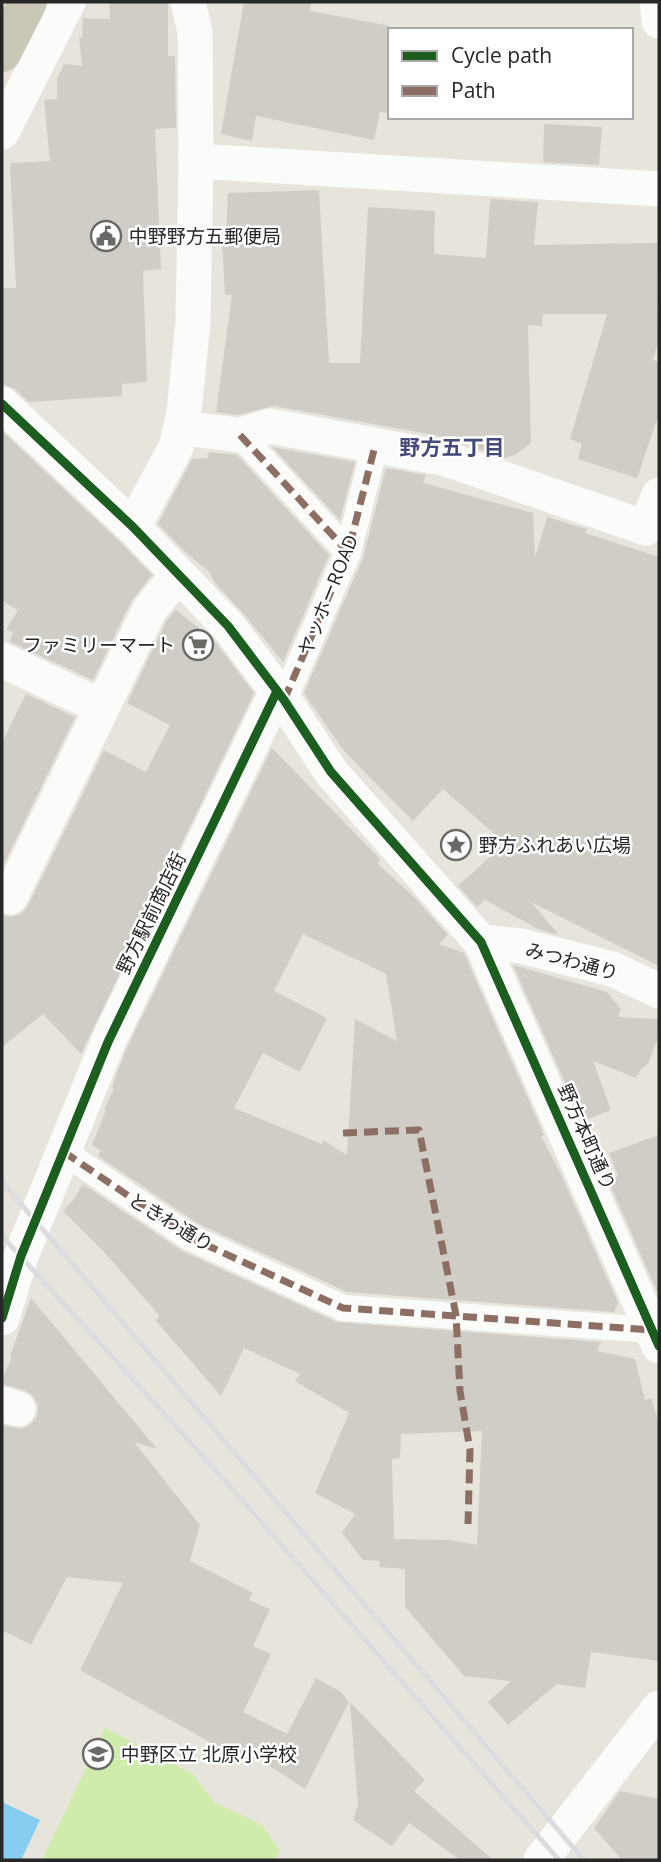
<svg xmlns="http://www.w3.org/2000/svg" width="661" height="1862" font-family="'Open Sans','Noto Sans JP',sans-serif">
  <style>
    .pitch { fill: #cfecad }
    .water { fill: #87cdf1 }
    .building { fill: #d0cdc7; fill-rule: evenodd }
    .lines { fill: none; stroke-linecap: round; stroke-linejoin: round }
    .pedestrian { stroke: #fbfbfa; stroke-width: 26 }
    .minor { stroke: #fbfbfa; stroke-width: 35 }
    .primary { stroke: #cac7b6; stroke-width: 38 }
    .rail { stroke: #dcdcde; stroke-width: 5 }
    .quiet { stroke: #8d6e63; stroke-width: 7; stroke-dasharray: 14 7; stroke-linecap: butt }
    .cycleway-casing { stroke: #fff; stroke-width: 13 }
    .cycleway { stroke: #1b5e20; stroke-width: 9 }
    .labels { text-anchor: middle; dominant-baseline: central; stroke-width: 5; stroke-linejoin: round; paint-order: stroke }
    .poi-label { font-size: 19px; fill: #272727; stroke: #fff; text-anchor: start }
    .street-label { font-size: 19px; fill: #272727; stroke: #fff }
    .neighbourhood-label { font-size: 21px; font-weight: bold; fill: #44497c; stroke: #fff }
  </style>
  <rect width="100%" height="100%" fill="#e7e4dc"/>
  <polygon class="pitch" points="105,1728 193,1774 214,1802 262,1825 280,1851 274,1860 42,1860"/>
  <polygon class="water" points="2,1802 40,1820 21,1860 2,1860"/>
  <g class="building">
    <polygon points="109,2 168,2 168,56 175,56 176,128 155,129 161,269 143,271 147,382 122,384 122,396 29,402 15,389 2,384 2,288 16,288 10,163 50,161 44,100 57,99 57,79 64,64 82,66 79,38 82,38 83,18 110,19"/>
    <polygon points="244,2 311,2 310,11 390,26 390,113 380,112 374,140 256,116 252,141 221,134"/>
    <polygon points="544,124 602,127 599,165 543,162"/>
    <polygon points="319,190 329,363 360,363 368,207 435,211 434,254 486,258 490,199 538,202 534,245 657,243 658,343 653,360 659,362 659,414 637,478 578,459 582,444 570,439 607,314 543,314 542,326 528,325 531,443 515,455 505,458 475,448 467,441 274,406 238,415 216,412 232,295 225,295 222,239 226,238 228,193"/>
    <polygon points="2,431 119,541 152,575 132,600 93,680 10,642 13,632 6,630 18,610 2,601"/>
    <polygon points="272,447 355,462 340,520"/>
    <polygon points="209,452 237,455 329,555 283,662 244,614 216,584 208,571 184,551 158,524 192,459 208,458"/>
    <polygon points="386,468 426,475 423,483 533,513 535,557 547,517 587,529 585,533 659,557 659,966 531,902 559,935 538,929 485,900 477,907 458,886 505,843 443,789 413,821 344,751 304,693 363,558"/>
    <polygon points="176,610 213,639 254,693 81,1054 43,1014 2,1047 2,915 11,917 21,914 28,906 104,750 146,772 170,725 127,703 167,620"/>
    <polygon points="26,694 75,717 2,868 2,743"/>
    <path d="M272,748L380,859L378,864L414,897L448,935L439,944L464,953L544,1135L541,1136L561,1174L618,1303L614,1312L347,1292L197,1223L98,1156L101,1151L92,1145L106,1110L104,1109L114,1089L112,1086L126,1050ZM303,934L357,960L358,956V960L386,974L397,1041L355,1019L347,1155L323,1140L322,1144L234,1108L263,1053L300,1072L327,1018L274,991Z"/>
    <polygon points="513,965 607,992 621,1009 618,1017 659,1019 659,1035 648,1064 641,1069 636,1078 593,1061 611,1110 582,1121"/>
    <polygon points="659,1135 659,1296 608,1180 618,1176 609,1153"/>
    <path d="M83,1184L182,1251L337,1322L601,1342L597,1351L635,1359L645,1400L651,1398L659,1423V1661L591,1652L585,1688L557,1684L508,1725L488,1702L511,1681L464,1676L405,1607V1569L379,1567L380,1561L363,1560L342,1533L355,1514L315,1493L349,1413L295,1381L300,1374L244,1348L221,1396L156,1321L159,1315L104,1252L63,1211L74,1199ZM482,1431L477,1545L450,1540L394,1539L392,1459L400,1458L401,1434Z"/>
    <polygon points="31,1298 157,1449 134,1442 200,1525 190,1561 253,1593 249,1600 270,1609 253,1646 271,1654 243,1712 287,1734 316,1678 341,1692 349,1702 305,1789 251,1754 247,1760 219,1747 80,1670 123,1583 67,1577 31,1645 2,1630 2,1425 22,1429 31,1424 37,1416 38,1405 32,1395 24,1390 2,1384 2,1379 12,1357 10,1356"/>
    <polygon points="350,1702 425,1780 414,1791 493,1860 460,1860 409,1823 392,1846 353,1820 358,1806"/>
    <polygon points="620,1791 659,1799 659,1860 622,1860 594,1828"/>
  </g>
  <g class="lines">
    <g class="pedestrian">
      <polyline points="240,435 348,552"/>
      <polyline points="284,700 348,552 375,446"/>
      <polyline points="64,1152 189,1237 343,1308 652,1330"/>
    </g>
    <g class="minor">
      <polyline points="657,2 659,21"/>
      <polyline points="2,132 68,2"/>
      <polyline points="196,161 659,189"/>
      <polyline points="2,404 133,527 228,626 284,700 331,772 481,942 659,1346"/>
      <polyline points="182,428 240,435 270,426 443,458 646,528 659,495"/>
      <polyline points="133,527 176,447 184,412 193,322 196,161 195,32 188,2"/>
      <polyline points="2,660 102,707"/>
      <polyline points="10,897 150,609 178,575"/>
      <polyline points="481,942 521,946 612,969 659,991"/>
      <polyline points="2,1318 21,1256 108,1042 277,691"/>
      <polyline points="2,1404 18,1409"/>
      <polyline points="541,1860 659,1708"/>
    </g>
    <polyline class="primary" points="2,53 28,2"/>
    <g class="rail">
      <polyline points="2,1182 584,1860"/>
      <polyline points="2,1236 211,1465 559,1860"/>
    </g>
    <g class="quiet">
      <polyline points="240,435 348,552"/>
      <polyline points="284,700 348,552 375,446"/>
      <polyline points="343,1133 419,1130 456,1315 460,1391 470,1450 468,1524"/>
      <polyline points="64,1152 189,1237 343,1308 652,1330"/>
    </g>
    <g class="cycleway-casing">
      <g id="cycleway">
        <polyline points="2,404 133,527 228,626 284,700 331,772 481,942 659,1346"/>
        <polyline points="2,1318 21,1256 108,1042 277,691"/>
      </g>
    </g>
    <use href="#cycleway" class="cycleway"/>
  </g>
  <defs>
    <g id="civic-ring" transform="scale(1.575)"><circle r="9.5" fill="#fff" stroke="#6a6966" stroke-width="1.5"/><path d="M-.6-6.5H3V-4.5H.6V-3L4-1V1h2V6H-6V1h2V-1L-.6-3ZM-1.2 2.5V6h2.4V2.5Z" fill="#6a6966"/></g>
    <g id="supermarket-ring" transform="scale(1.575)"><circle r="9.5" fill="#fff" stroke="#6a6966" stroke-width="1.5"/><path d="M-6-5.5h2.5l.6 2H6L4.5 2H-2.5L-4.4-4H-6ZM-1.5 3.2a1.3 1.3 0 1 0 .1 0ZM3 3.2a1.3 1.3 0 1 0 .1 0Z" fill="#6a6966"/></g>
    <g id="sight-ring" transform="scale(1.575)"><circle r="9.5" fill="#fff" stroke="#6a6966" stroke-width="1.5"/><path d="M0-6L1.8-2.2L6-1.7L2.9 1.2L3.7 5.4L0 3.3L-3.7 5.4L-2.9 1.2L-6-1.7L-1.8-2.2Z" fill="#6a6966"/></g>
    <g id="school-ring" transform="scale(1.575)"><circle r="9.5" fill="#fff" stroke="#6a6966" stroke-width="1.5"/><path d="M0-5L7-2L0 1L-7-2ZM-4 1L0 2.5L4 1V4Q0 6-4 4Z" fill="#6a6966"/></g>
  </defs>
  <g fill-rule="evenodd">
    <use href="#civic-ring" x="106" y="236"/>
    <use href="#supermarket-ring" x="198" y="645"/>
    <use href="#sight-ring" x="456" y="845"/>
    <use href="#school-ring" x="98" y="1754"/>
  </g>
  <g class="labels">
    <g class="poi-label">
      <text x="129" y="236">中野野方五郵便局</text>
      <text x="175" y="645" text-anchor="end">ファミリーマート</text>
      <text x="479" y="845">野方ふれあい広場</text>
      <text x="121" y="1754">中野区立 北原小学校</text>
    </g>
    <g class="street-label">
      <text transform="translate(328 595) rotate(-68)">ヤッホーROAD</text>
      <text transform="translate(151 913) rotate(-64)">野方駅前商店街</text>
      <text transform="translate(572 961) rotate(15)">みつわ通り</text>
      <text transform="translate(587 1137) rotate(66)">野方本町通り</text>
      <text transform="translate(171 1222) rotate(31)">ときわ通り</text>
    </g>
    <g class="neighbourhood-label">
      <text x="452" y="447">野方五丁目</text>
    </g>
  </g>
  <rect width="661" height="1862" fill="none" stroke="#272727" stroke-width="7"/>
  <rect x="388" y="28" width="245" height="91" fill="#ffffff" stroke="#a9a9a9" stroke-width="2"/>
  <rect x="402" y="51" width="35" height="10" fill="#1b5e20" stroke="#a9a9a9" stroke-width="2"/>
  <text x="451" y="63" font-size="21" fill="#272727">Cycle path</text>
  <rect x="402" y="86" width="35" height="10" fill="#8d6e63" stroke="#a9a9a9" stroke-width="2"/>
  <text x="451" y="98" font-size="21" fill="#272727">Path</text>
</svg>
